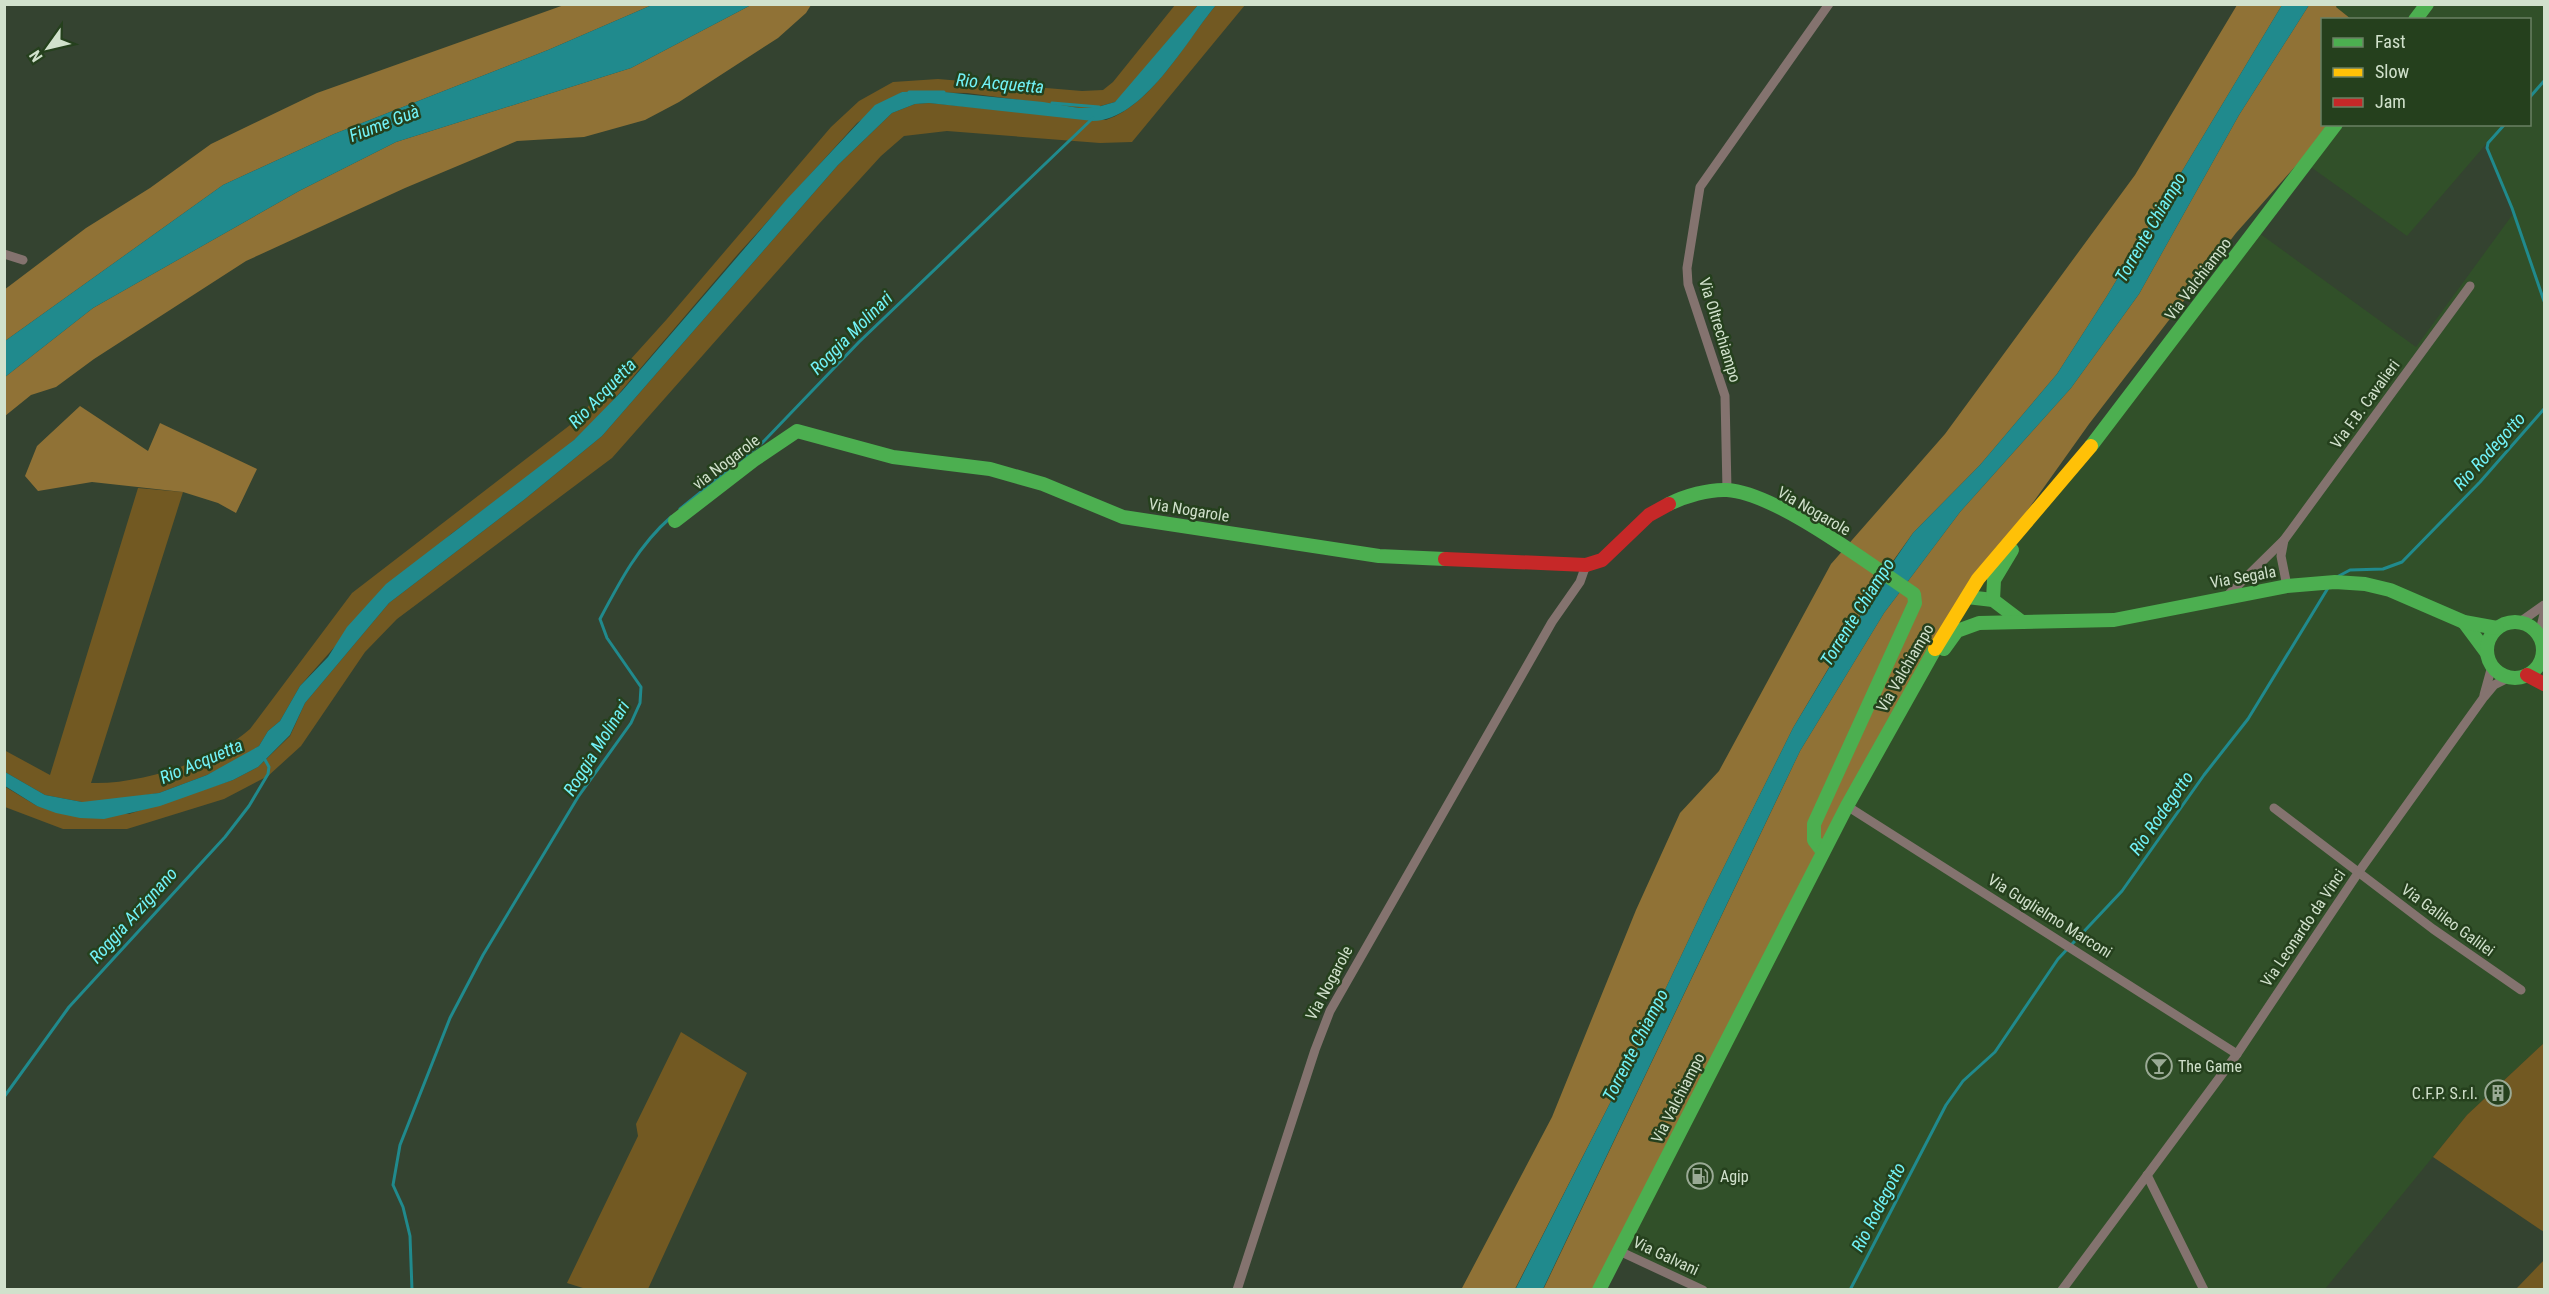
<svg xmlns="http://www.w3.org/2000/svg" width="2549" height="1294" font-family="'Roboto Condensed',sans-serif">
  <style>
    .built { fill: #315029 }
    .green { fill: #725922 }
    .forest { fill: #907236 }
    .water { fill: #208a8d }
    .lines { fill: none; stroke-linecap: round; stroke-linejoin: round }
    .stream { stroke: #208a8d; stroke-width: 3 }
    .street { stroke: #84736f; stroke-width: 9 }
    .fast { stroke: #4caf50; stroke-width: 14 }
    .slow { stroke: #ffc107; stroke-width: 14 }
    .jam { stroke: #c62828; stroke-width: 14 }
    .labels { text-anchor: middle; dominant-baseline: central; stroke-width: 5; stroke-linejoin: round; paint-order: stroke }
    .street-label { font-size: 16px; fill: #d1e1cc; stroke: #25401d }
    .poi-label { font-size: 16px; fill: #d1e1cc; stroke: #25401d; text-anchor: start }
    .water-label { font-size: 18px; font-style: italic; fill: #72f3f8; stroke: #25401d }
  </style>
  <rect width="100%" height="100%" fill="#344330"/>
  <polygon class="built" points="2337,5 2544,5 2544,1043 2467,1115 2325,1289 1694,1289 1618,1253 1947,623 2259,233 2416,347 2513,214 2487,143 2407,236 2301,160 2327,125 2530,124 2530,20 2351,19 2336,7"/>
  <g class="green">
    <path d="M1175,5H1198L1121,98L1115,102L1093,108H1079L967,93L902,92L857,123L738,254L604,411L563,451L451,534L338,643L300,686L280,721L268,731L259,746L245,756L207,775L159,793L100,802H82L45,795L5,772L4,750L50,775L138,488L183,492L91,783C138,785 214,761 250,729L352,593L574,422L667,319L831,127L859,101L893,82L938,79L1082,91L1103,90L1113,82Z"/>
    <path d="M1216,5H1245L1132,142L1100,143L947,131L904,136L881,156L818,225L612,458L397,619L365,652L301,746L268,776L224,799L127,829H63L5,807L4,786L37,806L129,814L233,780L258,767L290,736L305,703L389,603L525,499L602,436L838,165L892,113L915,104L929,103L1106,120C1153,104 1185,42 1216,5Z"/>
    <polygon points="681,1032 747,1073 648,1289 586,1289 567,1283 638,1136 636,1124"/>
    <polygon points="2544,1043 2544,1232 2433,1157 2467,1115"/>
    <polygon points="2544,1260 2544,1289 2516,1289"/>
  </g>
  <g class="forest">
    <polygon points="564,5 652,5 548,50 334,134 223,185 5,341 4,290 86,228 150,188 211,144 317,93"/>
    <polygon points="751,5 811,5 806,13 778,38 679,102 645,120 584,137 517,141 405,188 246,261 94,359 56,387 31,395 5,416 5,377 93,308 299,191 396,142 631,68"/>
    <polygon points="2237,5 2282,5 2107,296 2057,374 1980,465 1913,533 1888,568 1793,728 1707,901 1632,1060 1515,1289 1461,1290 1552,1117 1636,910 1680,813 1719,771 1831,564 1945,434 2135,175"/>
    <polygon points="2309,5 2337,5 2336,7 2351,19 2322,20 2322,124 2327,125 2301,160 2236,233 2089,424 1947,623 1599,1289 1543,1290 1800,751 1884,613 1960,512 2071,388 2139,294 2239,115"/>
    <polygon points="80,406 148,451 160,423 257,469 236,513 218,503 183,492 92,482 38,491 25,476 37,446"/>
  </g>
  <g class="water">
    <polygon points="652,5 751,5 631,68 396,142 299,191 93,308 5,377 5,341 223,185 334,134 548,50"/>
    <path d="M1198,5H1216C1186,41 1144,120 1093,121L929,103L915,104L892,113L838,165L602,436L525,499L389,603L305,703L290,735L258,767L233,780L160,806L104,819L80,818L56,813L37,806L5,786V772L45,795L82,802L159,793L207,775L259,746L268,731L280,721L300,686L328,657L347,627L386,584L574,440L622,391L787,199L875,105L902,92L934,91L1043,102L1079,108H1094L1115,102Z"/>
    <polygon points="2282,5 2309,5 2239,115 2139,294 2071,388 1960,512 1884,613 1800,751 1543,1289 1515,1290 1632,1060 1707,901 1793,728 1889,568 1913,533 1980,465 2057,374 2107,296"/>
  </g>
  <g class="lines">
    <g class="stream">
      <polyline points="909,92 944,92"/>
      <polyline points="2530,97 2544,81"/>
      <polyline points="1052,103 1099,107"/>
      <polyline points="2505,124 2488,143 2487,148 2512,208 2544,301"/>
      <polyline points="680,509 763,442 859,342 1093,118"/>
      <polyline points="2335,578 2350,570 2383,569 2402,562 2480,482 2544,409"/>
      <polyline points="4,1097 69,1007 225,837 249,806 268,774 269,767 264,758"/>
      <path d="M412,1290L410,1236L403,1207L393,1185L400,1145L450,1018L483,955L578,797L631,723L640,703L641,687L607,638L600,619C620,581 639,545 671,517"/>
      <polyline points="1850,1290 1946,1105 1963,1081 1995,1052 2058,959 2122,891 2204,775 2248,719 2328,588"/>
    </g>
    <g class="street">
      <polyline points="4,254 23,260"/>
      <polyline points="1727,490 1725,396 1688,284 1687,268 1700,187 1829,4"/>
      <polyline points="2284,540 2281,556 2287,586"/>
      <polyline points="2226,597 2284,540 2470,286"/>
      <polyline points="2520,622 2544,605"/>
      <polyline points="2539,635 2544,614"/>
      <polyline points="2484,695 2492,666"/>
      <polyline points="1847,806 2237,1054"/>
      <polyline points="2274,808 2433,929 2521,990"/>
      <polyline points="2147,1175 2204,1290"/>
      <polyline points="1617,1250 1703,1290"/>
      <polyline points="1237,1290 1315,1050 1330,1011 1552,622 1580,582 1586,565"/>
      <polyline points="2062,1290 2237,1054 2358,873 2484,697 2494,685 2510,677"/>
    </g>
    <g class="fast">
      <polyline points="2415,20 2427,4"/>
      <polyline points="2091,446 2336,124"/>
      <path d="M1669,504C1685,496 1709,489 1727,490C1777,493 1870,565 1914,594L1915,603L1814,824V840L1823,852"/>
      <polyline points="675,521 754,460 797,431 893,457 990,469 1043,484 1123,517 1379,556 1445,559"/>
      <polyline points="1967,597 1993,600 2022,622"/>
      <polyline points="1993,600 1994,580 2012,550"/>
      <polyline points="2464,622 2487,653"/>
      <circle cx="2515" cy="650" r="28"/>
      <polyline points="1944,649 1957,631 1979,623 2114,620 2287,586 2335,582 2365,584 2390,590 2464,622 2497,628"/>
      <polyline points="1599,1290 1847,806 1935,649"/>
    </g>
    <polyline class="slow" points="1935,649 1978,579 2091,446"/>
    <g class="jam">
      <polyline points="1445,559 1586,565 1602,560 1649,515 1669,504"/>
      <polyline points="2527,675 2544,684"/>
    </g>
  </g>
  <defs>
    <g id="bar-ring" transform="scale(1.35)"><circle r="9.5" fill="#25401d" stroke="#9aaa95" stroke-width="1.5"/><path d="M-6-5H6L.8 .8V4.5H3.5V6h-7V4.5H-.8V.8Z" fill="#9aaa95"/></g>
    <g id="building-ring" transform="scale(1.35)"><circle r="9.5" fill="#25401d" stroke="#9aaa95" stroke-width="1.5"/><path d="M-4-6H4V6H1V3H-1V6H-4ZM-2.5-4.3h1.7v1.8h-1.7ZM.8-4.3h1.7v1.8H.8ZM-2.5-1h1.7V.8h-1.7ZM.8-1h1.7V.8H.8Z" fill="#9aaa95"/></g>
    <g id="fuel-ring" transform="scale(1.35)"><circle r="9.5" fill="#25401d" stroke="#9aaa95" stroke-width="1.5"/><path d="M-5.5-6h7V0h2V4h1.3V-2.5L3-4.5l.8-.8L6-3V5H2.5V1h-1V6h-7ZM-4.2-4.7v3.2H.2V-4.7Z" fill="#9aaa95"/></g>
  </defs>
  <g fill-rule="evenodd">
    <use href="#bar-ring" x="2159" y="1066"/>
    <use href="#building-ring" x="2498" y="1093"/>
    <use href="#fuel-ring" x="1700" y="1176"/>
  </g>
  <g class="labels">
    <g class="street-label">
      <text transform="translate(2198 279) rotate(-53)">Via Valchiampo</text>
      <text transform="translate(1720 330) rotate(73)">Via Oltrechiampo</text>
      <text transform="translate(2365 404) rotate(-54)">Via F.B. Cavalieri</text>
      <text transform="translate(726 462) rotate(-37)">via Nogarole</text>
      <text transform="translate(1189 510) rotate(9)">Via Nogarole</text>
      <text transform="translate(1814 511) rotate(30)">Via Nogarole</text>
      <text transform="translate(2243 577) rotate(-10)">Via Segala</text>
      <text transform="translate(1905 668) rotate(-60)">Via Valchiampo</text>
      <text transform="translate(2050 916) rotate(32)">Via Guglielmo Marconi</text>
      <text transform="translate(2448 920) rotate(36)">Via Galileo Galilei</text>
      <text transform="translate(2303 928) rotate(-56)">Via Leonardo da Vinci</text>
      <text transform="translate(1329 983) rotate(-62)">Via Nogarole</text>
      <text transform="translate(1678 1098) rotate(-63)">Via Valchiampo</text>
      <text transform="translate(1666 1256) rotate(25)">Via Galvani</text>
    </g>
    <g class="poi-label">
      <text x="2178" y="1066">The Game</text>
      <text x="2478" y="1093" text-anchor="end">C.F.P. S.r.l.</text>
      <text x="1720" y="1176">Agip</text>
    </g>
    <g class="water-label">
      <text transform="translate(1000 83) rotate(5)">Rio Acquetta</text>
      <text transform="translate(384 123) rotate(-21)">Fiume Guà</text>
      <text transform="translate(2150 227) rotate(-60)">Torrente Chiampo</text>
      <text transform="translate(851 333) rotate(-45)">Roggia Molinari</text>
      <text transform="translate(602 393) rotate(-46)">Rio Acquetta</text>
      <text transform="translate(2489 451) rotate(-48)">Rio Rodegotto</text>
      <text transform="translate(1857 612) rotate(-58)">Torrente Chiampo</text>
      <text transform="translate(596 748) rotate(-58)">Roggia Molinari</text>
      <text transform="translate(201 761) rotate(-23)">Rio Acquetta</text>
      <text transform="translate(2161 813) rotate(-55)">Rio Rodegotto</text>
      <text transform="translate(133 915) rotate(-48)">Roggia Arzignano</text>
      <text transform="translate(1635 1045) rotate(-63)">Torrente Chiampo</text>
      <text transform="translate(1878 1207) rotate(-63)">Rio Rodegotto</text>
    </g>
  </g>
  <rect width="2549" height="1294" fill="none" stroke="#d1e1cc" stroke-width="12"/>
  <rect x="2321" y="18" width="210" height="108" fill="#25401d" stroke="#6a8063" stroke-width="1.5"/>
  <rect x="2333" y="38" width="30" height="9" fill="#4caf50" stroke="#6a8063" stroke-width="1.5"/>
  <text x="2375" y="48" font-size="18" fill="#d1e1cc">Fast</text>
  <rect x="2333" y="68" width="30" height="9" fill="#ffc107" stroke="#6a8063" stroke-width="1.5"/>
  <text x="2375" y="78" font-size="18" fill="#d1e1cc">Slow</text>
  <rect x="2333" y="98" width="30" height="9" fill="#c62828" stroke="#6a8063" stroke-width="1.5"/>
  <text x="2375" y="108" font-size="18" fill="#d1e1cc">Jam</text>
  <g transform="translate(48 48) rotate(236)" stroke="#25401d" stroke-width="4.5" paint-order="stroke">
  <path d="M0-4.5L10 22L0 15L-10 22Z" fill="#d1e1cc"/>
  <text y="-9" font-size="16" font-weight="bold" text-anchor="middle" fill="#d1e1cc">N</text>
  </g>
</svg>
